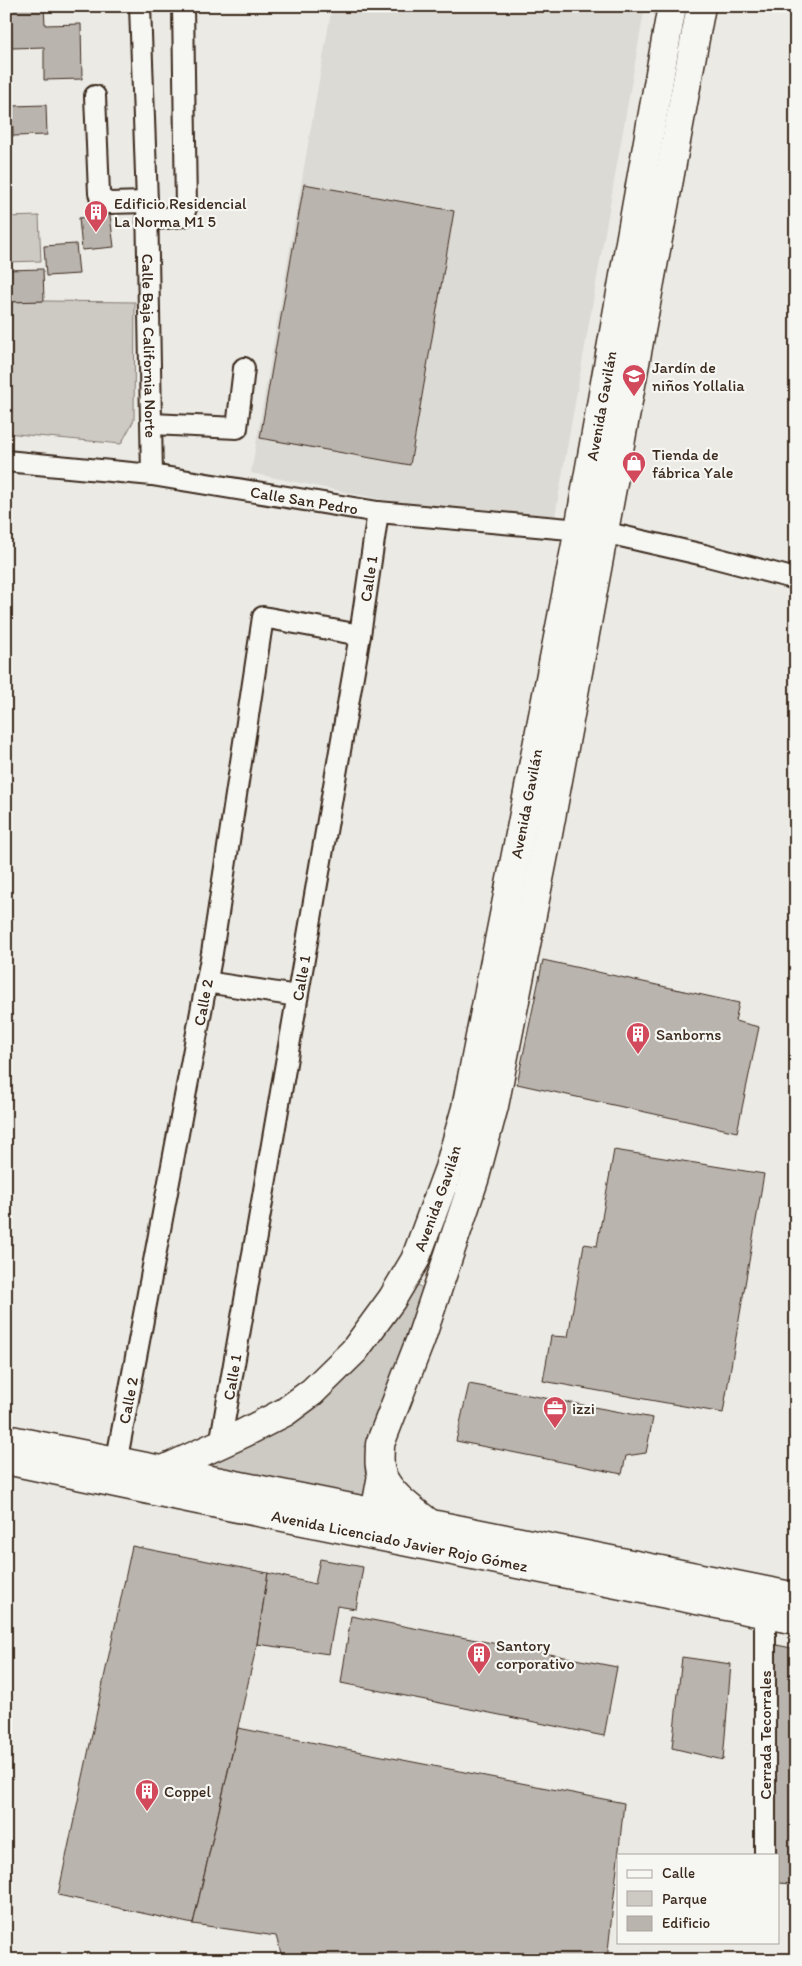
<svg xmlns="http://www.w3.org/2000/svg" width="802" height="1966" font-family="Itim,sans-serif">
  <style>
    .built { fill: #dcdad4 }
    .green { fill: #cdcac4; stroke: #847a71 }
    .building { fill: #bab4ae; stroke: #3b2a1e }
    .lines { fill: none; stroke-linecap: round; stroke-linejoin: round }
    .street-casing { stroke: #3b2a1e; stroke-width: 24 }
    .secondary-casing { stroke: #3b2a1e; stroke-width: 31 }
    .primary-casing { stroke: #3b2a1e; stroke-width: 31 }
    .street { stroke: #f6f6f2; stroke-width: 20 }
    .secondary { stroke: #f6f6f2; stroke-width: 28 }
    .primary { stroke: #f6f6f2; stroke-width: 28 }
    .labels { text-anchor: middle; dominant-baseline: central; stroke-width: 4.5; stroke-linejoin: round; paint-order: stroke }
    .poi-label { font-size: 16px; fill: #3b2a1e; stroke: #f6f6f2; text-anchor: start }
    .street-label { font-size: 16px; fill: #3b2a1e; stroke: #f6f6f2 }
  </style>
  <rect width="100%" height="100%" fill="#ebeae5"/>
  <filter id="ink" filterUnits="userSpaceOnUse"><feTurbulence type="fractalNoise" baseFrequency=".02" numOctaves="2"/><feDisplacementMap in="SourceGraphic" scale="10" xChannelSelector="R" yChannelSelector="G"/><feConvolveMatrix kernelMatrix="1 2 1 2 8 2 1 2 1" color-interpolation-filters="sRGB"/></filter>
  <g filter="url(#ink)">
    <polygon class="built" points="332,6 645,6 555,516 384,500 251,473"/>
    <g class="green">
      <polygon points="39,216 41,261 6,262 6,217"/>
      <polygon points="44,301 135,302 134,420 121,444 6,433 6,302"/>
      <polygon points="412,1283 420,1286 427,1295 374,1503 208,1468 223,1449 269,1429"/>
    </g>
    <g class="building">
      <polygon points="6,6 44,6 45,25 81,24 82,79 44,80 44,47 12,48 11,13 6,13"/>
      <rect x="6" y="80" width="2" height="30"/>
      <polygon points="46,105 47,135 13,136 12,106"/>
      <polygon points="6,154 10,154 11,204 6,204"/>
      <polygon points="304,184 454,211 410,465 260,438"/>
      <polygon points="110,215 114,247 82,250 79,218"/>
      <polygon points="76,244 79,274 46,276 44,246"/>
      <polygon points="43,269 44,301 7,302 6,270"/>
      <polygon points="543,960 739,1003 735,1021 759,1027 737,1132 517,1084"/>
      <polygon points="614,1150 764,1174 723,1413 543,1381 551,1336 568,1337 584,1244 597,1246"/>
      <polygon points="469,1384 653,1418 646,1453 626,1456 622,1474 456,1441"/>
      <polygon points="132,1546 268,1573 257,1644 193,1924 58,1895"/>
      <polygon points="320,1559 363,1567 356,1609 337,1606 329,1654 257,1644 268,1573 315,1584"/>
      <polygon points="351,1616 617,1667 604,1736 341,1683"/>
      <polygon points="772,1644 791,1648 791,1766 796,1766 796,1884 778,1883 778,1855 772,1855"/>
      <polygon points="682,1657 731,1664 723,1760 672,1748"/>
      <polygon points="238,1728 624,1803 607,1960 325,1960 318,1953 297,1960 283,1960 276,1936 193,1924"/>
    </g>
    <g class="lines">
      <g class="street-casing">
        <g id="street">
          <path id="s1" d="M140,6L147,202L152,475"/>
          <polyline points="95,96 99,193 101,199 109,203 147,202"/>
          <polyline points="147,220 183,216 186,208 183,6"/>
          <polyline points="152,424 237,428 244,368"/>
          <path id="s2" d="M6,461L152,475L378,512L603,532L704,555L796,579"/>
          <polyline points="206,982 297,996"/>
          <path id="s3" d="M220,1445L360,635L378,512"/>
          <path id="s4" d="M114,1474L212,953L263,617L360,635"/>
          <polyline points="765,1855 765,1614"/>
        </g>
      </g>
      <g class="secondary-casing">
        <g id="secondary">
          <path id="s5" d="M161,1471L244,1433L285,1412L312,1392L354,1351L392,1299L415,1260L449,1168L466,1108L521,829L579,529L672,6"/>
          <path d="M429,1523C413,1510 390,1495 382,1475C378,1466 380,1454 380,1444L420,1341L475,1177L494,1106L548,834L701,6"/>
        </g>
      </g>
      <g class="primary-casing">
        <g id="primary">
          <polyline points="6,1439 796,1597"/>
          <path id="s6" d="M6,1460L193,1499L796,1620"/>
          <polyline points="372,1530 382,1475"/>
        </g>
      </g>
      <use href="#street" class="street"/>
      <use href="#secondary" class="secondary"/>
      <use href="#primary" class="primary"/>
    </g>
  </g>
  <defs>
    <g id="building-pin" transform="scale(1.25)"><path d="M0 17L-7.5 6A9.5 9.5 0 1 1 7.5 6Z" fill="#d1495b" stroke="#f6f6f2"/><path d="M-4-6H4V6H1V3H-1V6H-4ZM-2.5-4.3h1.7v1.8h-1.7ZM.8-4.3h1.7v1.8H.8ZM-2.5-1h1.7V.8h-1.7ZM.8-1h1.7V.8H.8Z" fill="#fff"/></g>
    <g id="school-pin" transform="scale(1.25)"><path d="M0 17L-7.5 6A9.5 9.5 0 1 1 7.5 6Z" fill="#d1495b" stroke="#f6f6f2"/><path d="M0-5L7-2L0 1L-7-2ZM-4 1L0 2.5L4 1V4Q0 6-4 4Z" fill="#fff"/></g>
    <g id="shop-pin" transform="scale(1.25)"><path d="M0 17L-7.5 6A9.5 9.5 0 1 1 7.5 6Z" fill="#d1495b" stroke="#f6f6f2"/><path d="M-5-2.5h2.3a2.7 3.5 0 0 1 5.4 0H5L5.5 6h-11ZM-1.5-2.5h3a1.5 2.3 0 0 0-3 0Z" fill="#fff"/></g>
    <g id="office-pin" transform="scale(1.25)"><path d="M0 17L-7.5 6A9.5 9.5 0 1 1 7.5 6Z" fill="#d1495b" stroke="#f6f6f2"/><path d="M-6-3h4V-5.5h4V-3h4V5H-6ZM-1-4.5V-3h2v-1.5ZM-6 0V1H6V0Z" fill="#fff"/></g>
  </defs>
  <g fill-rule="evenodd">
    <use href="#building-pin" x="96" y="212"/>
    <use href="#school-pin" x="634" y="376"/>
    <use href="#shop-pin" x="634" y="463"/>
    <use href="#building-pin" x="638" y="1034"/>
    <use href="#office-pin" x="555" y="1408"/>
    <use href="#building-pin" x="479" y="1654"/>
    <use href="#building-pin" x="147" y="1791"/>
  </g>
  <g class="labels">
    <g class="poi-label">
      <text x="114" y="203">Edificio Residencial<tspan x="114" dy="18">La Norma M1 5</tspan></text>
      <text x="652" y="367">Jardín de<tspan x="652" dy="18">niños Yollalia</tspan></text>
      <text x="652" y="454">Tienda de<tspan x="652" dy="18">fábrica Yale</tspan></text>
      <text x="656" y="1034">Sanborns</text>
      <text x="572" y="1408">izzi</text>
      <text x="496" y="1645">Santory<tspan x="496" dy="18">corporativo</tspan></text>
      <text x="164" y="1791">Coppel</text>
    </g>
    <g class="street-label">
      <text stroke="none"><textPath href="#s1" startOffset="340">Calle Baja California Norte</textPath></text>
      <text stroke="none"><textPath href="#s5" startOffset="1215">Avenida Gavilán</textPath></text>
      <text stroke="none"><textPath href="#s2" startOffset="301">Calle San Pedro</textPath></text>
      <text stroke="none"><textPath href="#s3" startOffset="879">Calle 1</textPath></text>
      <text stroke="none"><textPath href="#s5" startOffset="810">Avenida Gavilán</textPath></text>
      <text stroke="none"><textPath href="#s3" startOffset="474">Calle 1</textPath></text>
      <text stroke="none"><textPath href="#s4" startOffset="480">Calle 2</textPath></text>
      <text stroke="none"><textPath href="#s5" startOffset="405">Avenida Gavilán</textPath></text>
      <text stroke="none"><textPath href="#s3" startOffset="69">Calle 1</textPath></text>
      <text stroke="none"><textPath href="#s4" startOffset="75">Calle 2</textPath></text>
      <text stroke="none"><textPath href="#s6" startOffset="402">Avenida Licenciado Javier Rojo Gómez</textPath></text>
      <text transform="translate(765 1735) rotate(-90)">Cerrada Tecorrales</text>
    </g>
  </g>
  <rect width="802" height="1966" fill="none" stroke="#f6f6f2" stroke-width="25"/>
  <rect x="12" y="12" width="777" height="1941" fill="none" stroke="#3b2a1e" stroke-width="2" filter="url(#ink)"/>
  <rect x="617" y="1854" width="162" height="90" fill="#f6f6f2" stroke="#aba49d"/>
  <rect x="627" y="1870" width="25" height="8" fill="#f6f6f2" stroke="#aba49d"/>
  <text x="662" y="1878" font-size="15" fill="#3b2a1e">Calle</text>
  <rect x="627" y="1891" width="25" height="15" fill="#cdcac4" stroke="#aba49d"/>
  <text x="662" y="1904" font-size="15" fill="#3b2a1e">Parque</text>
  <rect x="627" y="1916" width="25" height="15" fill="#bab4ae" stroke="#aba49d"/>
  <text x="662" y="1928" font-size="15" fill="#3b2a1e">Edificio</text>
</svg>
